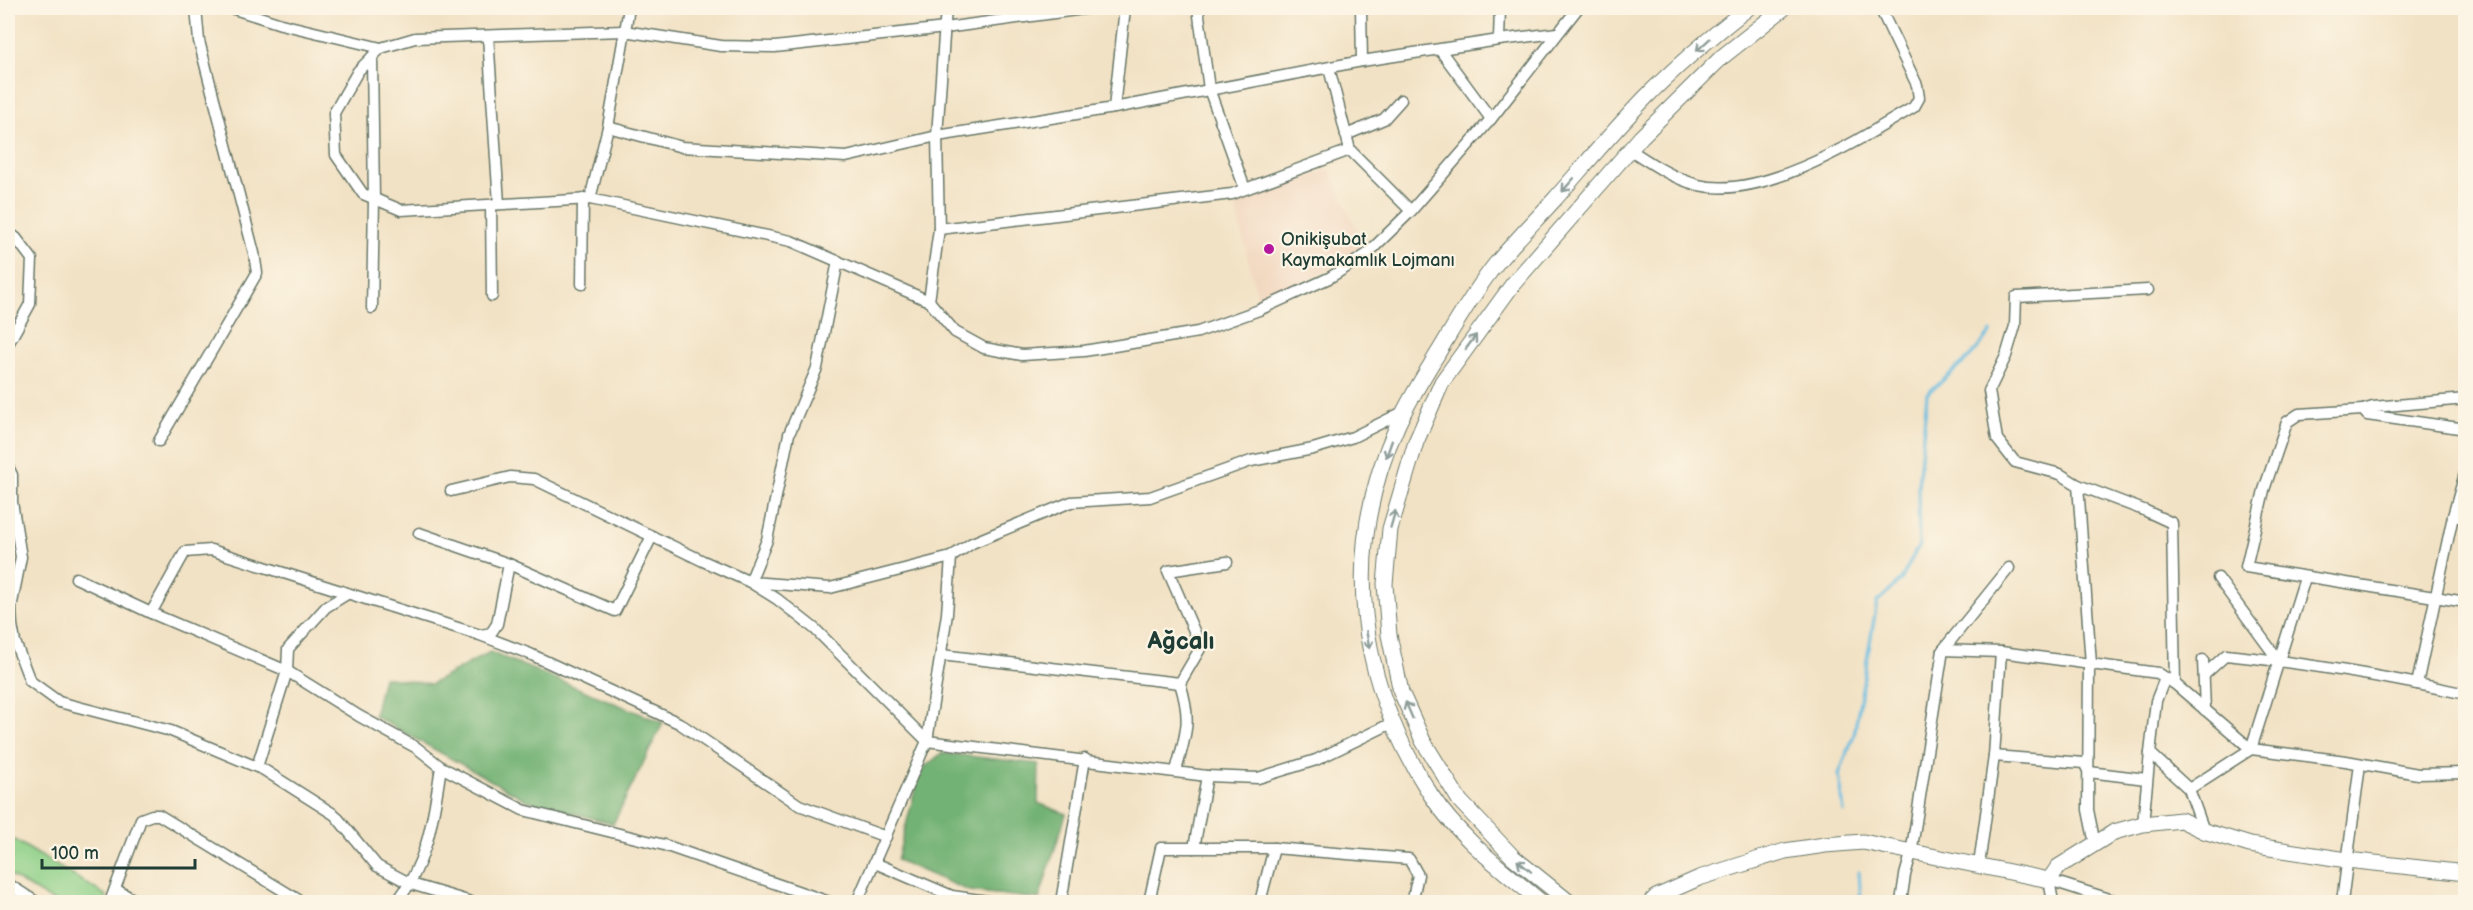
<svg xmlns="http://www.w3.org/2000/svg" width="2473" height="910" font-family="'Balsamiq Sans',sans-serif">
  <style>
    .built { fill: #f1d5bd }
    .green { fill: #8fd088; stroke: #57865e; stroke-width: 1.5 }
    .forest { fill: #73b274; stroke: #497854; stroke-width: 1.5 }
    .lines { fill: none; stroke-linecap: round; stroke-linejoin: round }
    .stream { stroke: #63bbe0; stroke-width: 3 }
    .street-casing { stroke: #697767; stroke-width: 13 }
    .secondary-casing { stroke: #697767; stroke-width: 17 }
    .street { stroke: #fff; stroke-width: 10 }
    .secondary { stroke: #fff; stroke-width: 15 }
    .oneway { stroke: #8f9e9a }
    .poi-dot { fill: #b5179e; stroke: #fcf5e5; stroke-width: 2 }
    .labels { text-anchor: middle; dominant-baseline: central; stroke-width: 4.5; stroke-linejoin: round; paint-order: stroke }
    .poi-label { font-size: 18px; fill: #1f3d34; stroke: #fcf5e5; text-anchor: start }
    .district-label { font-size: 24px; font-weight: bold; fill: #1f3d34; stroke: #fcf5e5 }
  </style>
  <rect width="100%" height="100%" fill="#fcf5e5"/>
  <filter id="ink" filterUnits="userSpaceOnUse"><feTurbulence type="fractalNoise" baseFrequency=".0167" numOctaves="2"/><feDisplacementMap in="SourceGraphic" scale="12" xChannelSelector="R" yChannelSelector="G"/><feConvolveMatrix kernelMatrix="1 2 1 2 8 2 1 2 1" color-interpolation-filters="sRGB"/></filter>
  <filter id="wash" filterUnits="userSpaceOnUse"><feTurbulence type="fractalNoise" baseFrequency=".008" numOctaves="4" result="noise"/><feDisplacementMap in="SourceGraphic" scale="24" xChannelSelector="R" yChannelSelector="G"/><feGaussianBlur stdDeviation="1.35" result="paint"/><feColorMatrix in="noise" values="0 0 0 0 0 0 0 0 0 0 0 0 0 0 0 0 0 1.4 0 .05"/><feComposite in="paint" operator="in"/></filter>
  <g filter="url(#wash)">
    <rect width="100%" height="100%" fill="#f2e2c5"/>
    <polygon class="built" points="1329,169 1367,251 1259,304 1235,205"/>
    <polygon class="green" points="8,836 107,896 104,902 54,902 8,874"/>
    <g class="forest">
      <polygon points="490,652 663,723 613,824 526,800 374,716 383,677 431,684"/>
      <polygon points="942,753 1039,764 1038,803 1066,814 1039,899 969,891 897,860 920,771"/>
    </g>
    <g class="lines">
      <g class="stream">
        <polyline points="1844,812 1839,774 1854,735 1877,602 1901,580 1919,545 1918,487 1927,394 1971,356 1991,332"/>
        <polyline points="1859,872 1861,902"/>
      </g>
    </g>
  </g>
  <g filter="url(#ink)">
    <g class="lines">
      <g class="street-casing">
        <g id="street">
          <polyline points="231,8 281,24 381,48"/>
          <polyline points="946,8 937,136 939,229 1232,194 1350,150 1329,68"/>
          <polyline points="1198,8 1209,89 1245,189"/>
          <polyline points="488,36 499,204"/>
          <polyline points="1499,40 1557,33"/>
          <polyline points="1440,50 1491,119"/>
          <polyline points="372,57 374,200 372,308"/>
          <polyline points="1362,61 1499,40 1500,8"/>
          <polyline points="1114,108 1125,8"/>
          <polyline points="8,118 9,122 8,125"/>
          <polyline points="608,127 682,147 846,157 937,136 1114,108 1362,61 1361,8"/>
          <polyline points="1346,135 1384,119 1401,100"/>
          <path d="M1629,149C1652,164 1672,178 1698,185C1763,201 1860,139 1914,107L1919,98L1917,85L1880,8"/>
          <polyline points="1350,150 1411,211"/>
          <polyline points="590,199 608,127 629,8"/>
          <polyline points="491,205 492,296"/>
          <polyline points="939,229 929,301 791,241 590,199 401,210 363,194 336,155 334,113 358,71 381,48 415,38 624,31 721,46 775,47 945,28 1091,8"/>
          <polyline points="8,232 16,238 32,259 30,304 8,344"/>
          <polyline points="838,261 817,368 789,434 767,540 750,582 830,588 951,557 972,543 1071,502 1150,497 1251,461 1313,449 1353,437 1405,411"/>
          <polyline points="582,284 583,199"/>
          <polyline points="2148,290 2016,297 2015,326 2006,356 1989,391 1997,439 2015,462 2060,474 2078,485 2146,511 2172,523 2175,684"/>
          <polyline points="929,301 955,332 984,348 1022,355 1084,351 1198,332 1259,310 1329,278 1366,255 1411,211 1491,119 1578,8"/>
          <polyline points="2466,399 2373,407 2363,410 2367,415 2466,429"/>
          <polyline points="2363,410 2299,414 2287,422 2264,490 2246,567 2466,602"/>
          <polyline points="159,441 257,273 254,253 199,41 196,8"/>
          <polyline points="8,467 12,475 12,502 21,557 11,608 12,625 15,642 30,681 59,702 171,731 264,770 335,815 377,866 411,884 471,902"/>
          <polyline points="2078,485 2091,664"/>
          <polyline points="451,491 510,477 534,479 703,561 750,582 777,599 815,629 927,741 1207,776 1258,778 1316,760 1392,723"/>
          <polyline points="2453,516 2466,518"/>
          <polyline points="419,533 509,564 615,611 652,536"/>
          <polyline points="76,578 151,613 287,671 359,716 417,748 441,767 523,810 664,845 829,902"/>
          <polyline points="2218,578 2279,661"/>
          <polyline points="151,613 185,552 211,550 480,635 530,654 679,723 799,805 886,837"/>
          <polyline points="481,635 491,633 497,624 509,564"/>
          <polyline points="1943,650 2001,652 2158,673 2175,684 2251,749 2346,761 2418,774 2466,773"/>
          <polyline points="941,655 1180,683"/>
          <polyline points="2203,660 2205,710"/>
          <polyline points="2089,664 2088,810 2095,844"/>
          <path d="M2204,675L2226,655C2306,663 2387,677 2466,694"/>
          <polyline points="2165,678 2156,701 2150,753 2189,789"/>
          <polyline points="2417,684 2453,516 2466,470"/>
          <polyline points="1994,756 2084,763 2089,772 2146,779"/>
          <polyline points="257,767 287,671 288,649 326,607 347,594"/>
          <path d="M1176,771C1186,733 1192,721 1180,683L1201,647L1168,571L1227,562"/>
          <polyline points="2143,824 2150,753"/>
          <polyline points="2204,831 2189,789 2251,749 2305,578"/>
          <polyline points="1194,848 1207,776"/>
          <polyline points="875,863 952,896 994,902"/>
          <polyline points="1979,865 1994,756 2001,652"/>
          <polyline points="8,884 36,902"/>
          <polyline points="115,889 138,902"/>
          <polyline points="110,902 141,819 152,815 159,815 302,902"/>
          <path d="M397,902C429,860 433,817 441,767"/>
          <polyline points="857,902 927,741 947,614 951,557"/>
          <polyline points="1061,902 1085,759"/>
          <polyline points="1149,902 1161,848 1274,848 1409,859 1418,875 1412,902"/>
          <polyline points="1260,902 1274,848"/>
          <polyline points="1901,902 1905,875 1911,854 1943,650 2009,568"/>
          <polyline points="2053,902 2049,880 2119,902"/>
          <polyline points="2342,902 2360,764"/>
        </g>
      </g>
      <g class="secondary-casing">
        <g id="secondary">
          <path d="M1541,902C1503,870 1459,838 1431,795C1357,680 1340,551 1398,424C1409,400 1424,376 1438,353C1456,323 1473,293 1495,265C1513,243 1534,222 1554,200C1584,166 1613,131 1645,98C1677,65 1712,36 1748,8"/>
          <polyline points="1569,902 1513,857 1460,801 1423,741 1401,692 1389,635 1385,584 1390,529 1416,442 1442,382 1513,284 1641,137 1722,57 1784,8"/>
          <polyline points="1651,902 1656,897 1699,878 1785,851 1825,845 1863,842 2049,880 2058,867 2114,832 2143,824 2181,820 2204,831 2250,845 2347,860 2466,873"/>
        </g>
      </g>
      <use href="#street" class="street"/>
      <use href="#secondary" class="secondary"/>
    </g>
    <defs><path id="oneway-shaft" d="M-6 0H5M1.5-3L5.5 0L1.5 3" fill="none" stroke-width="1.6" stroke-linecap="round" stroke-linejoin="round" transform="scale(1.5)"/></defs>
    <g class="oneway">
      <use href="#oneway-shaft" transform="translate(1703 45) rotate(137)"/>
      <use href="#oneway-shaft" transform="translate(1568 185) rotate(131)"/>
      <use href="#oneway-shaft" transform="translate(1471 342) rotate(-54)"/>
      <use href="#oneway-shaft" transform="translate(1389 449) rotate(109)"/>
      <use href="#oneway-shaft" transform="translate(1393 519) rotate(-74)"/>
      <use href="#oneway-shaft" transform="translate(1368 640) rotate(79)"/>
      <use href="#oneway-shaft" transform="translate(1409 710) rotate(-113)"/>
      <use href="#oneway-shaft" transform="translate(1524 866) rotate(-141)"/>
    </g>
  </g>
  <circle class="poi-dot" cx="1269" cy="249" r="6"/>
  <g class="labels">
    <g class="poi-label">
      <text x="1281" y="239">Onikişubat<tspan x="1281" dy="21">Kaymakamlık Lojmanı</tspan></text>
    </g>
    <g class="district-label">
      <text x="1181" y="641">Ağcalı</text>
    </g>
  </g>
  <rect width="2473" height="910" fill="none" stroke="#fcf5e5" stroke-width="30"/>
  <path d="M42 859v9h153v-9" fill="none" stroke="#1f3d34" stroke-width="3"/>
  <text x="51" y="859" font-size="18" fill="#1f3d34" stroke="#fcf5e5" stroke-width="4.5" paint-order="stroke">100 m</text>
</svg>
